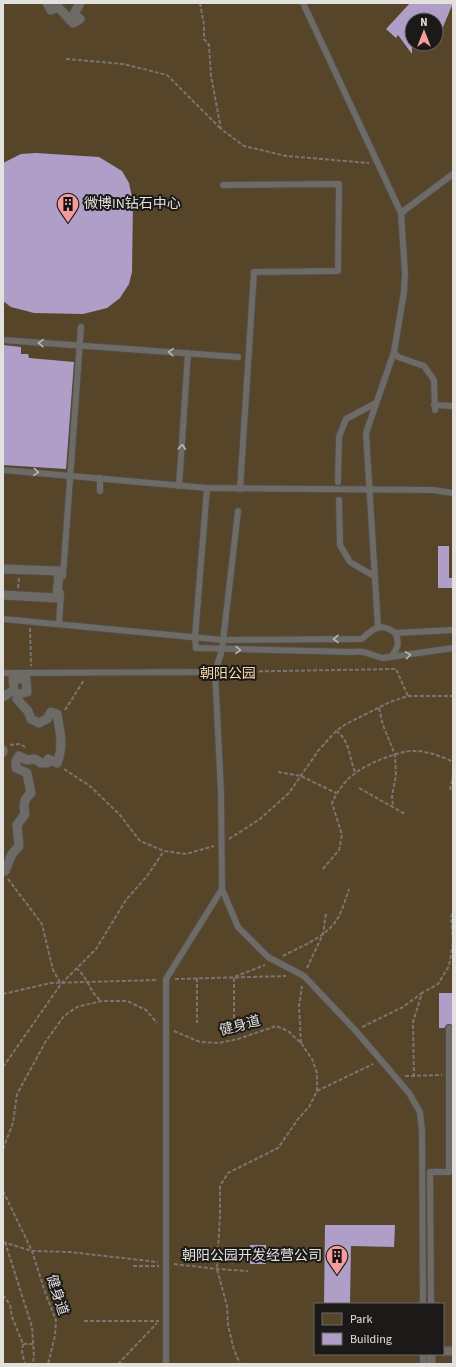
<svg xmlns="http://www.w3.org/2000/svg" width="456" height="1367" font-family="'Source Sans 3','Noto Sans SC',sans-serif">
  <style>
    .green { fill: #57452a; fill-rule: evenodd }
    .building { fill: #af9ec7 }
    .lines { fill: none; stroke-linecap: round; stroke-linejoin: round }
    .service-casing { stroke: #504e4a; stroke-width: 8 }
    .pedestrian-casing { stroke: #504e4a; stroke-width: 11 }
    .path { stroke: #797672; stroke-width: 2; stroke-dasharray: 4 2; stroke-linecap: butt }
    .service { stroke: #6e6a65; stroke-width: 6 }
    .pedestrian { stroke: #6e6a65; stroke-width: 9 }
    .oneway { stroke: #bab7b4 }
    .labels { text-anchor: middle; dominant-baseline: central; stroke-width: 4; stroke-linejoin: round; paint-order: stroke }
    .poi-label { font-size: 14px; fill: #e3e1de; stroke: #1c1a18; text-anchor: start }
    .park-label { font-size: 14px; fill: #f9d8a7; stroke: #1c1a18 }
    .street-label { font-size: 14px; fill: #e3e1de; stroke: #1c1a18 }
  </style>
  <rect width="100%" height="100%" fill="#35322d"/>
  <path class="green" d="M3,3H453V1364H3ZM412,20H436V44H412ZM315,1304H443V1354H315Z"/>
  <g class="building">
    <polygon points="410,3 453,3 443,27 436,32 436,20 412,20 412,54 398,35 396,38 386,29"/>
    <polygon points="36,153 99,157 122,171 129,183 133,202 132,272 129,284 120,298 107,308 83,314 34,313 11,307 3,301 3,163 21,154"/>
    <polygon points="3,345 21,347 21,354 28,354 29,358 74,362 66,469 3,465"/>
    <polygon points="438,546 449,546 449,578 453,578 453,588 438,588"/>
    <polygon points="439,993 453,993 453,1026 449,1024 444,1028 439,1028"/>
    <polygon points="325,1225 395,1225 394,1247 351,1246 350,1304 324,1304"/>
    <rect x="250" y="1245" width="16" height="19"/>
  </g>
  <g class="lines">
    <g class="service-casing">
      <g id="service">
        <polyline points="303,3 401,213 405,274 404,292 394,352 366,433 378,627"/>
        <polyline points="223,185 339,184 338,271 254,272 240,489"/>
        <polyline points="401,213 453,174"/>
        <polyline points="3,340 238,357"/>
        <polyline points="394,352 398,357 424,366 434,380 435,410"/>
        <polyline points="434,405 453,406"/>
        <polyline points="3,470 207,488 433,490 453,493"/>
        <polyline points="338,482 339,437 346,419 376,403"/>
        <polyline points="179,486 188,353"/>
        <path d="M207,488L195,637L196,648L352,652C366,650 369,655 383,658L453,648"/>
        <polyline points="100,491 100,478"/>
        <polyline points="339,500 340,545 350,562 374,576"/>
        <polyline points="238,511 222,650 215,672 221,792 222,889 238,927 268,957 304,976 356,1031 409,1093 420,1112 422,1131 423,1304"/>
        <polyline points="63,576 81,327"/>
        <path d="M3,619L223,640L362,639C373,628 382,622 395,633L453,630"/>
        <polyline points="59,624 61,593"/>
        <path d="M391,657C398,648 400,643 395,633"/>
        <polyline points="3,673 215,672"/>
        <polyline points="431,1304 430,1172 449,1172 449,1028"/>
        <polyline points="423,1354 423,1364"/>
        <polyline points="166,1364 166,979 222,889"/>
      </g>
    </g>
    <g class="pedestrian-casing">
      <g id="pedestrian">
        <polyline points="47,3 51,10 58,7 73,23 80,19 74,14 80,3"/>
        <polyline points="3,569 59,571 57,598 3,595"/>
        <path d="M3,697L14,690L13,679H26L27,692L20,694L17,699L28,711L31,719L39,723L47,719L51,712L57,714C60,732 64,746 57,763L48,759L47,763H41L35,759L27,760L19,756L16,761V768L27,773L31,793C24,799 23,804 25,814L17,825L19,846L12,854L5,871L3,869"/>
        <polyline points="3,750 3,752"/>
        <polyline points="443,1351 453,1351"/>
        <polyline points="431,1354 431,1364"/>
      </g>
    </g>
    <g class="path">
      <polyline points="200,3 204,25 204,39 209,45 211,76 221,129 244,146 286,156 369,163"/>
      <polyline points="66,59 124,64 167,75 220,128"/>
      <polyline points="18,588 19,578"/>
      <polyline points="30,628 31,666"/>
      <polyline points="223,672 396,669 408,696"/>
      <polyline points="379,708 383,725 395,755 396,776 392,796 393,807"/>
      <polyline points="65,710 84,680"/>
      <path d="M336,731C350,740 349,758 355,772"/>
      <polyline points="10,745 20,744 25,747"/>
      <polyline points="64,769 90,786 120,815 140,841 164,851 186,854 214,846"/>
      <polyline points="278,772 301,776 336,793"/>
      <polyline points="359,788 405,814"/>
      <polyline points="450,790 453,776"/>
      <polyline points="229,839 260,819 289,793 318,751 336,731 346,724 390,702 408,696 453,696"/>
      <path d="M323,869L339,850L342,835L332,803C344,776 364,765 390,756C397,754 405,751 411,751C425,750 441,756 453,762"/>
      <polyline points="8,879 42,924 53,970 61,984"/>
      <path d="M283,956C303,945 328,937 339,916C343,908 346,898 349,889"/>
      <path d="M76,968C88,977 89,991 100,1000"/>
      <polyline points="307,968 323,934 326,913"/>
      <polyline points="197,978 197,1023"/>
      <polyline points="175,979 286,976"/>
      <polyline points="3,994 51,983 158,980"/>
      <polyline points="234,1024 234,977 265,965"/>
      <polyline points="362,1027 403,1007 422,993"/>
      <polyline points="174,1031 200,1042 219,1043 238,1039 276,1026 288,1031 301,1043 312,1059 317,1073 317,1091 309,1107 298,1119 278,1148 228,1173 220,1186 220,1215 217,1269 227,1306 228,1325 234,1350 240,1364"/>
      <polyline points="301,1043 299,1006 302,986"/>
      <polyline points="3,1067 61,984 96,949 126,900 147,876 164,851"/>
      <polyline points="405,1076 442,1075"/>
      <polyline points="414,1077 413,1022 422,993 438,984 449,966 453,943 451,917 453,912"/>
      <polyline points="317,1091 373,1064"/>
      <polyline points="3,1149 13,1123 17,1094 46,1041 64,1016 77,1007 101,1001 127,1001 146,1010 157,1023"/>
      <polyline points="3,1191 32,1251 45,1292 56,1320 55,1336 48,1364"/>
      <polyline points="3,1242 32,1251 70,1252 158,1262"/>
      <polyline points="5,1242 32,1327 34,1356 33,1364"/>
      <polyline points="174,1264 217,1269 248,1271"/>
      <polyline points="133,1266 159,1266"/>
      <polyline points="3,1295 10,1305 12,1317 23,1344 33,1344"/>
      <polyline points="84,1321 159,1321"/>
      <polyline points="23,1344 22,1352 25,1364"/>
      <polyline points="118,1364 157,1323"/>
    </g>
    <use href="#service" class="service"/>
    <use href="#pedestrian" class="pedestrian"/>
  </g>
  <defs><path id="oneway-chevron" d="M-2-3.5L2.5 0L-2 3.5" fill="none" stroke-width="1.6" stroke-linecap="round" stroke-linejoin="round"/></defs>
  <g class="oneway">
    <use href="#oneway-chevron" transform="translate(41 343) rotate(-176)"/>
    <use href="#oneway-chevron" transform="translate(171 352) rotate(-176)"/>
    <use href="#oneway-chevron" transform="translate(182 447) rotate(-86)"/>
    <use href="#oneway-chevron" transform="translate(36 472) rotate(5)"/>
    <use href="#oneway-chevron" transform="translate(336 639) rotate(179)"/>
    <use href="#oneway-chevron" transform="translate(238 650) rotate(1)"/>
    <use href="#oneway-chevron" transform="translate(408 655) rotate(-9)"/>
  </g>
  <defs>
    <g id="building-pin" transform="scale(1.15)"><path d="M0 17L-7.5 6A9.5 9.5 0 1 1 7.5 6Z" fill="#f59b9c" stroke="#1c1a18"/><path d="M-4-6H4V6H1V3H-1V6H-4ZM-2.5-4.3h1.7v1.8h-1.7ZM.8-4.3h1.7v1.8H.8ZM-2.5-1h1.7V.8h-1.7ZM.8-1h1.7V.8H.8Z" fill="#111"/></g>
  </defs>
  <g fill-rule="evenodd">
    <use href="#building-pin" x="68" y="204"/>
    <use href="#building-pin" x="337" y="1256"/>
  </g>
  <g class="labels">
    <g class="poi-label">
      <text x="84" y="204">微博IN钻石中心</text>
      <text x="322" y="1256" text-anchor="end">朝阳公园开发经营公司</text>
    </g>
    <g class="park-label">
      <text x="228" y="674">朝阳公园</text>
    </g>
    <g class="street-label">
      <text transform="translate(240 1026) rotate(-15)">健身道</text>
      <text transform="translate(57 1295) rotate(72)">健身道</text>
    </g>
  </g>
  <rect width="456" height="1367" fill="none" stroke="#e3e1de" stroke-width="8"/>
  <rect x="314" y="1303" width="130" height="52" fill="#1c1a18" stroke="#6c6a67"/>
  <rect x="322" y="1313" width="20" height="12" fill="#57452a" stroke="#6c6a67"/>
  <text x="350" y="1323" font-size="12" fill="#e3e1de">Park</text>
  <rect x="322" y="1333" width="20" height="12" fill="#af9ec7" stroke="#6c6a67"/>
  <text x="350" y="1343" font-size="12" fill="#e3e1de">Building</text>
  <g transform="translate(424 32)"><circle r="19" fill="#1c1a18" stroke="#6c6a67"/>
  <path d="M0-3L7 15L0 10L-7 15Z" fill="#f59b9c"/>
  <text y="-6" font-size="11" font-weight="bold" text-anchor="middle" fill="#e3e1de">N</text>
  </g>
</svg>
